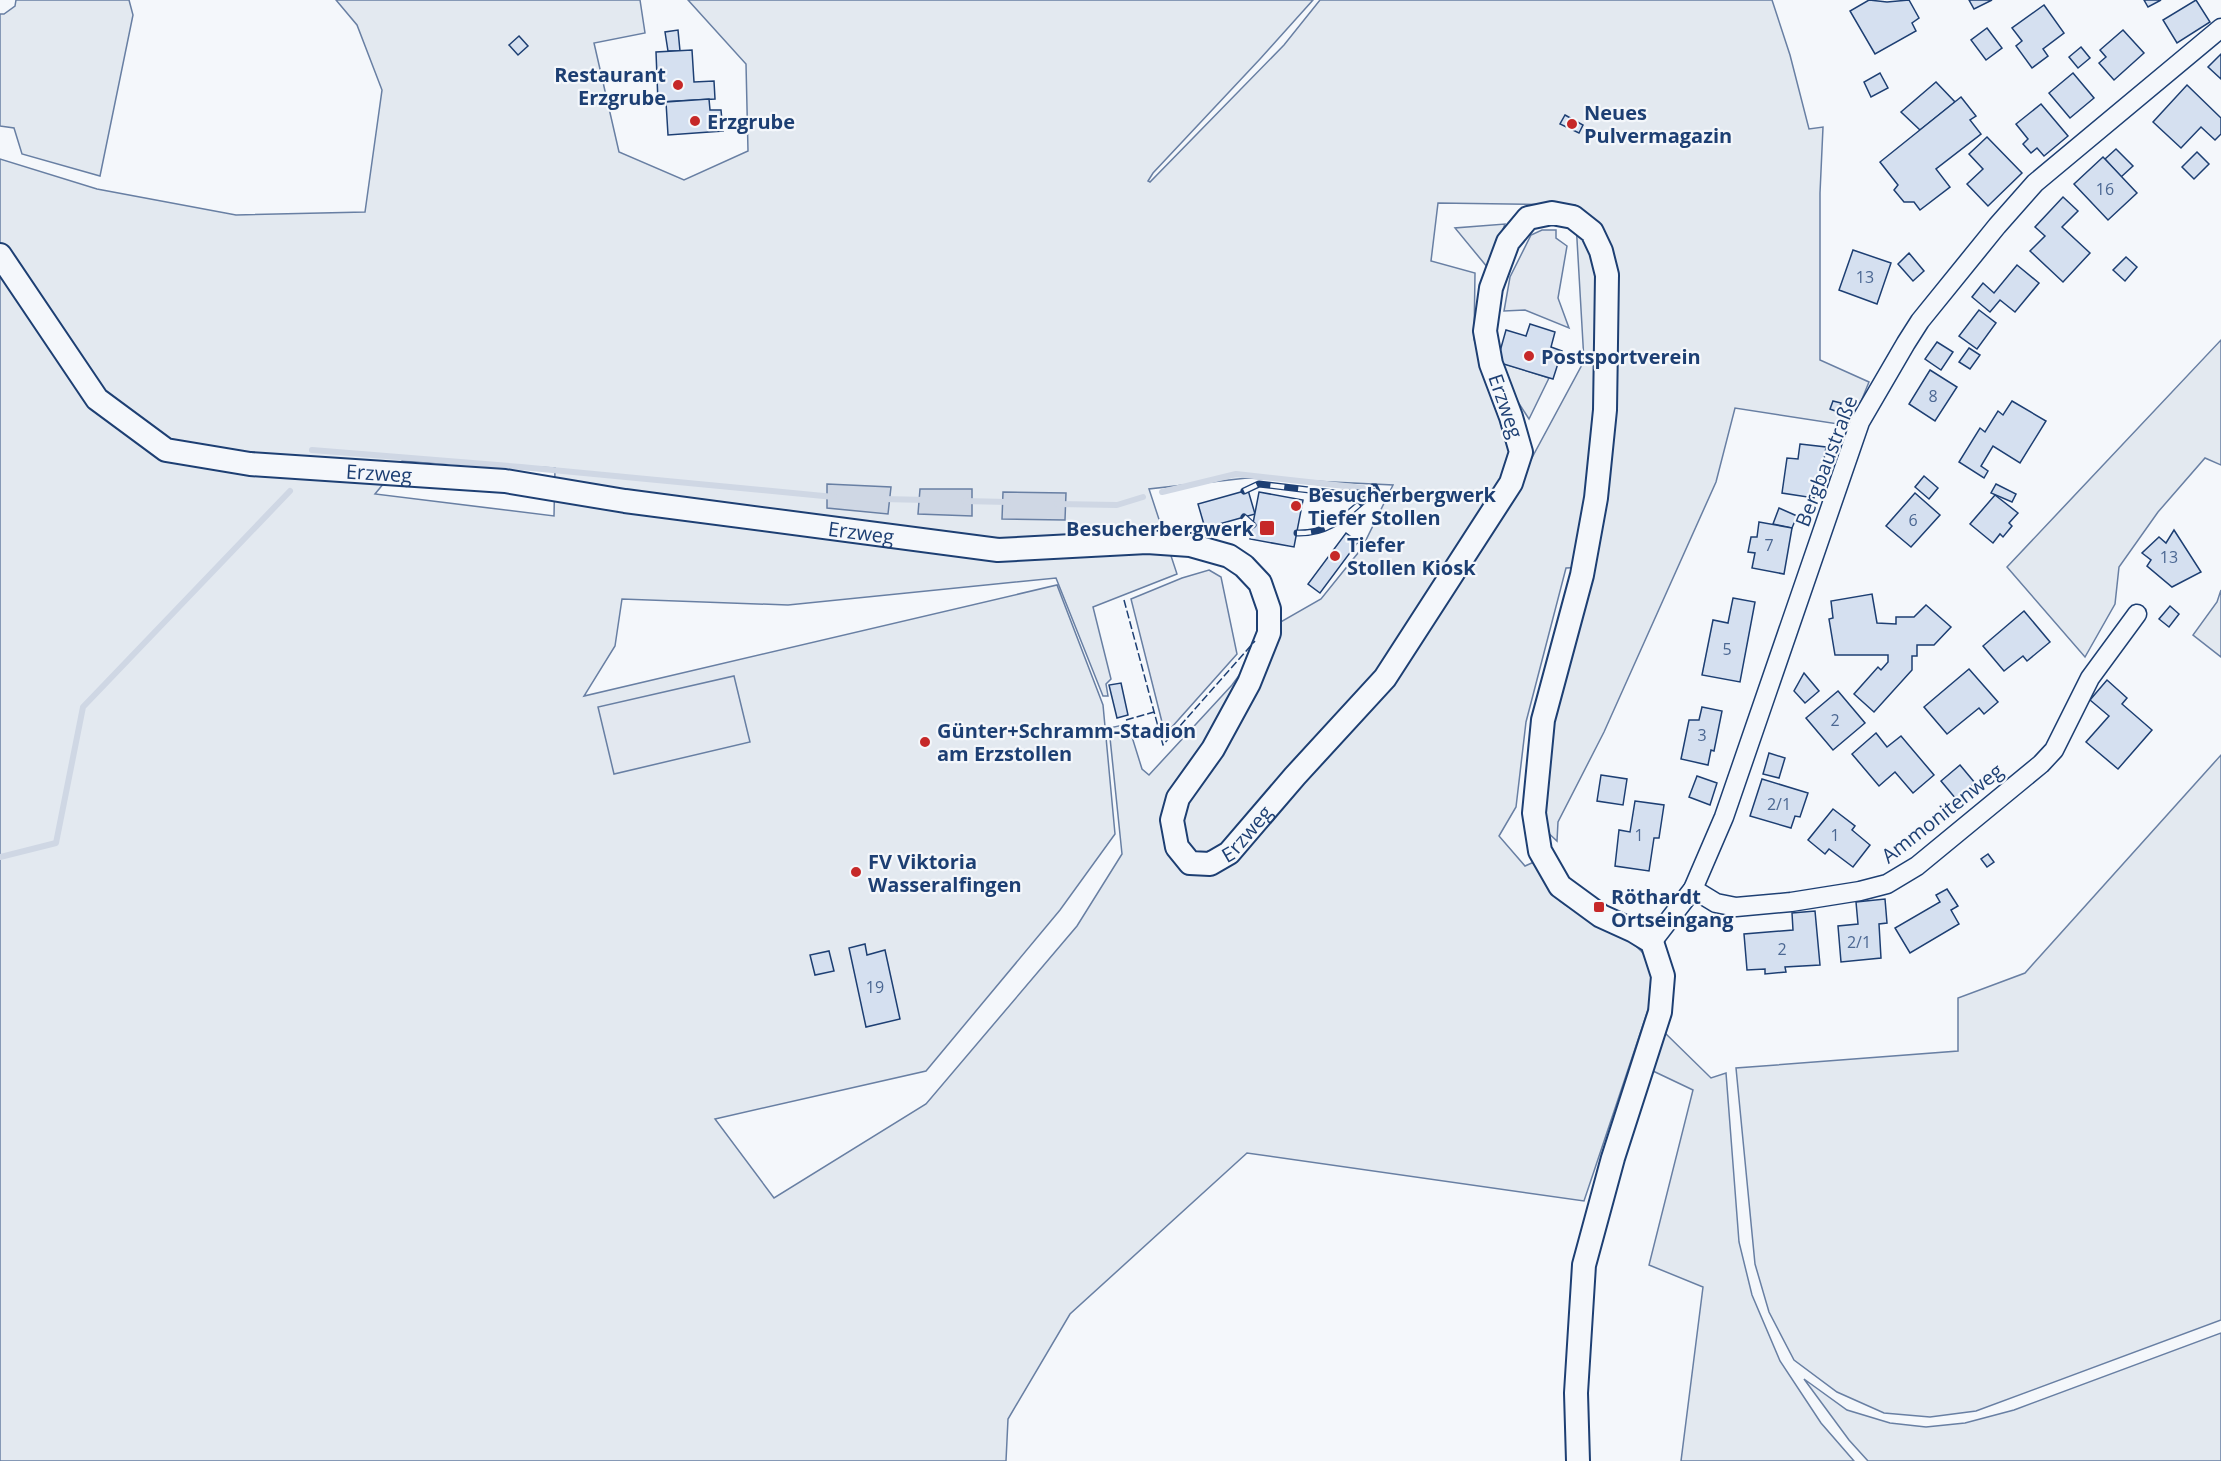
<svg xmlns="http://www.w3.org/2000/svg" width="2221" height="1461" font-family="'Open Sans',sans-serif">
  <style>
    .green { fill: #e3e9f0; stroke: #687fa3; stroke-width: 1.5; fill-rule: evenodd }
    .parking { fill: #e3e8f0; stroke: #687fa3; stroke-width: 1.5 }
    .water { fill: #cfd7e4; stroke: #687fa3; stroke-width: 1.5 }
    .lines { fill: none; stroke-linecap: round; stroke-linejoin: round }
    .stream { stroke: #cfd7e4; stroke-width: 6 }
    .building { fill: #d5e0f0; stroke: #1d3f73; stroke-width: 1.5 }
    .minor-casing { stroke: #1d3f73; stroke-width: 21 }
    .tertiary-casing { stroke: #1d3f73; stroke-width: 26 }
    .minor { stroke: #f4f7fb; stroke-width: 18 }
    .tertiary { stroke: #f4f7fb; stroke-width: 22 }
    .rail-casing { stroke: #1d3f73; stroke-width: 7 }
    .rail { stroke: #f4f7fb; stroke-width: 4.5; stroke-dasharray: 14; stroke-linecap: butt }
    .fence { stroke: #1d3f73; stroke-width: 1.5; stroke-dasharray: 8 3; stroke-linecap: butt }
    .wall { stroke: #1d3f73; stroke-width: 3 }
    .poi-dot { fill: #c62828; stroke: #f4f7fb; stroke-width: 2 }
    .labels { text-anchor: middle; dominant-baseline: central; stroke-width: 4.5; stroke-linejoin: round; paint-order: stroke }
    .number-label { font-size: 16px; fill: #4b6792 }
    .poi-label { font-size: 20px; font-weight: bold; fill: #1d3f73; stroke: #f4f7fb; text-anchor: start }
    .street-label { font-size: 20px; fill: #1d3f73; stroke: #f4f7fb }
  </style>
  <rect width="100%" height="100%" fill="#f4f7fb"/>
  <g class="green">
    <polygon points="16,0 129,0 133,15 100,176 22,154 14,128 0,126 0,14 4,14 15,6"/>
    <path d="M336,0H640L645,33L594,43L619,152L684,180L748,151L746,64L688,0H1313L1260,59L1153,173L1148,181L1150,182L1284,45L1320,0H1772L1790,55L1809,129L1823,127L1820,193V360L1869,382L1851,426L1735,408L1716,482L1604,732L1558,822L1557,841L1545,830C1540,741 1570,653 1592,567L1566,568L1526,722L1516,807L1499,836L1525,866L1534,862C1541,874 1549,892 1560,901C1583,920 1640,937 1649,963C1653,973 1653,984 1653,995L1584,1201L1247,1153L1070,1314L1008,1419L1006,1461H0V159L97,189L236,215L365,212L382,90L357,25ZM1438,203L1575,205L1584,361L1528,465L1485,369L1474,339L1475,273L1431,261ZM402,461L555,468L554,516L375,494ZM1247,478L1393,485L1362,548L1321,599L1277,624L1232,685L1149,775L1142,769L1128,724L1109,728L1122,854L1077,926L926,1104L774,1198L715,1119L926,1071L1060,910L1115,834L1103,705L1057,585L584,696L615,646L622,599L788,605L1056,578L1103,696H1108L1106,684L1111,679L1093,607L1177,574L1149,489Z"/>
    <polygon points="1505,224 1488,268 1455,228"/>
    <polygon points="2221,340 2221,465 2205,458 2158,512 2119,567 2115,604 2085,657 2007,567"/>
    <polygon points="1502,363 1549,378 1529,419 1509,388"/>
    <polygon points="2221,590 2221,657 2193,635 2217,602"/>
    <polygon points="2221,755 2221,1320 1976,1411 1930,1417 1884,1413 1837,1392 1794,1360 1769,1312 1755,1264 1736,1068 1958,1051 1958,998 2025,973"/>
    <polygon points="1663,1031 1711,1078 1726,1073 1739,1242 1752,1295 1780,1361 1821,1423 1854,1461 1681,1461 1703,1287 1649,1265 1693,1090 1653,1071"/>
    <polygon points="2221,1333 2221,1461 1868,1461 1849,1440 1804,1379 1847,1410 1890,1423 1926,1427 1965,1423 2014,1410"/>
  </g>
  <g class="parking">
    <polygon points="1542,230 1556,230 1556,238 1567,246 1558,298 1569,328 1525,310 1504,311 1510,277 1531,235"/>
    <polygon points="1209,570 1221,577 1237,654 1171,728 1164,730 1131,599 1182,578"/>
    <polygon points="734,676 750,742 614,774 598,707"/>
  </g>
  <g class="water">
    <polygon points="827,484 891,487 888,514 827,508"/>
    <polygon points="920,489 972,489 972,516 918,514"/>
    <polygon points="1003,492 1066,493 1065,520 1002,519"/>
  </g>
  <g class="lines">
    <g class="stream">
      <polyline points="312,450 521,467 834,497"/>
      <polyline points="1162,492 1236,474 1363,488"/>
      <polyline points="883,499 927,500"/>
      <polyline points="964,501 1008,502"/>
      <polyline points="1057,504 1117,505 1143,497"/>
      <polyline points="0,857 56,843 83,707 290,491"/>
    </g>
  </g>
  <g class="building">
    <polygon points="1869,0 1887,2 1909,0 1919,18 1912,23 1916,31 1875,54 1850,11"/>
    <polygon points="1969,0 1992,0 1974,9"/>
    <polygon points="2144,0 2161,0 2148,7"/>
    <polygon points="2196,0 2210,22 2177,43 2163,20"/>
    <polygon points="2044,5 2064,33 2043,49 2048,56 2032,68 2016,46 2022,41 2012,28"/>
    <polygon points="1987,28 2002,48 1986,60 1971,40"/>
    <polygon points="678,30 680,51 668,51 665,32"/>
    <polygon points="2123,30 2144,53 2114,80 2099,63 2106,57 2100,50"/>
    <polygon points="519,36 528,46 518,55 509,45"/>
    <polygon points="2081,47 2090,58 2078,68 2069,57"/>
    <polygon points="692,50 694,82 714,81 715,99 658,102 656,52"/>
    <polygon points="2221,54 2221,79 2208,67"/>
    <polygon points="1880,73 1888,88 1871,97 1864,82"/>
    <polygon points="2073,73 2094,98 2070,118 2049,93"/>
    <polygon points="1936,82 1955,102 1920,130 1901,112"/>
    <polygon points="2187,85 2221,118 2221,134 2215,140 2201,127 2181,148 2153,122"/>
    <polygon points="1961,97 1976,116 1970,120 1981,134 1936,169 1950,187 1920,210 1914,202 1904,202 1894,190 1898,185 1880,162"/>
    <polygon points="709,99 710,110 721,110 723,131 668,135 666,102"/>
    <polygon points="2041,104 2068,136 2044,156 2037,148 2031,153 2023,144 2028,139 2016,124"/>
    <polygon points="1565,115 1583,125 1579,133 1560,124"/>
    <polygon points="1987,137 2022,173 1988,206 1967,184 1983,169 1969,154"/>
    <polygon points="2116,149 2133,166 2121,177 2105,159"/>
    <polygon points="2197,152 2209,164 2194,179 2182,167"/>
    <polygon points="2103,157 2137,193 2108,220 2074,184"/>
    <polygon points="2063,197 2078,211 2062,227 2090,253 2063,282 2030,251 2045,236 2035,227"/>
    <polygon points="1853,250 1891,263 1877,304 1839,290"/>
    <polygon points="1909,253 1924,271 1913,281 1898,264"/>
    <polygon points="2126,257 2137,267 2125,281 2113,270"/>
    <polygon points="2017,265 2039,283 2015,312 2000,300 1990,312 1972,297 1983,283 1994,293"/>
    <polygon points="1979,310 1996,323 1977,349 1959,336"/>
    <polygon points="1530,324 1555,332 1551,347 1562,351 1553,379 1497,362 1506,330 1526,336"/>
    <polygon points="1937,342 1953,352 1941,370 1925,359"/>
    <polygon points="1969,348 1980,355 1970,369 1959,362"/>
    <polygon points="1930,370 1957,387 1935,421 1909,404"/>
    <polygon points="1833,401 1841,403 1838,412 1830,409"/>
    <polygon points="2012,401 2046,421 2020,463 1993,446 1981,466 1988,471 1984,478 1959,462 1980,428 1985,432 1998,411 2003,415"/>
    <polygon points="1800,444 1826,447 1821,479 1817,479 1814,498 1782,493 1787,458 1798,459"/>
    <polygon points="1924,476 1938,488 1929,499 1915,487"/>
    <polygon points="1996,484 2016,494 2012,502 1991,493"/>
    <polygon points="1248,490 1255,514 1205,528 1198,504"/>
    <polygon points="1259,492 1303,500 1294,547 1250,539"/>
    <polygon points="1915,493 1940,515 1911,547 1886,526"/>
    <polygon points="1995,495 2018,513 2009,523 2012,526 2003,537 2000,534 1993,543 1970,524"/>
    <polygon points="1779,508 1797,516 1792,528 1773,524"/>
    <polygon points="1759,522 1792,528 1784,574 1752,568 1755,553 1748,552 1751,537 1757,537"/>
    <polygon points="2174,530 2201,572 2172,587 2147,566 2151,560 2142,553 2159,537 2166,543"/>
    <polygon points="1346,533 1358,542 1320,593 1308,584"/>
    <polygon points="1872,594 1877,623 1896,624 1896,617 1914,617 1926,605 1951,627 1934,645 1917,645 1917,656 1912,656 1912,670 1874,712 1854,694 1878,667 1881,670 1888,662 1888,655 1835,655 1829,619 1833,618 1831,601"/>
    <polygon points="1733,598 1755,602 1740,682 1702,675 1713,620 1728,623"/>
    <polygon points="2170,606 2179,614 2169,627 2159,619"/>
    <polygon points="2024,611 2050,642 2027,661 2023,656 2004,671 1983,646"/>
    <polygon points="1969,669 1998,702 1984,714 1979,708 1947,734 1924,707"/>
    <polygon points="1804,673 1819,691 1805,703 1794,691"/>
    <polygon points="2107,680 2127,698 2122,704 2152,730 2118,769 2086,742 2109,716 2090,700"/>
    <polygon points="1121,683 1128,715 1117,718 1109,685"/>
    <polygon points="1838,691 1865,723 1833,750 1806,718"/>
    <polygon points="1702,707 1722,711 1714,751 1711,750 1708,765 1681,759 1689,720 1699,720"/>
    <polygon points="1876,733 1887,747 1901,736 1934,775 1913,793 1895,772 1879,786 1852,754"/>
    <polygon points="1769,753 1785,758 1779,778 1763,774"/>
    <polygon points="1960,765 1975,783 1956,799 1941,781"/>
    <polygon points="1601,775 1627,779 1623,805 1597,801"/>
    <polygon points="1697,776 1717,783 1710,805 1689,797"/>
    <polygon points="1762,779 1808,793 1800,817 1795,816 1791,828 1750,816"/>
    <polygon points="1635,801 1664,805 1659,838 1654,838 1649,871 1615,866 1619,830 1630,832"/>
    <polygon points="1833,809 1855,826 1852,830 1870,845 1853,867 1829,849 1825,854 1808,840"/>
    <polygon points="1988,854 1994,862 1987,867 1981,859"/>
    <polygon points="1947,889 1958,906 1951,910 1959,924 1910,953 1895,928 1940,902 1936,895"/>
    <polygon points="1885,899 1887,923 1879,924 1881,958 1841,962 1838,926 1858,924 1856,902"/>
    <polygon points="1815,911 1820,965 1785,967 1786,972 1765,974 1765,969 1747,970 1744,934 1793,930 1792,913"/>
    <polygon points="865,944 867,955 885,950 900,1019 866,1027 849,948"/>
    <polygon points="829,951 834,971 815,975 810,955"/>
  </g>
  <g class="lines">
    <g class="minor-casing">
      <g id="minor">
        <polyline points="1693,889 1716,903 1736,907 1791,902 1860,891 1887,884 1917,866 2041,764 2054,750 2090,678 2137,614"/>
        <polyline points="1652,942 1693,889 1724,817 1860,422 1906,343 1920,321 1997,226 2035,183 2221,28"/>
      </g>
    </g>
    <g class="tertiary-casing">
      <g id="tertiary">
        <path id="s1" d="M0,255L97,399L166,450L250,464L505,481L625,501L998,550L1147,542L1190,545L1229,556L1244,566L1260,583L1269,609V633L1249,683L1213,749L1178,798L1172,820L1177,847L1190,863L1210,864L1229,853L1295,776L1385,678L1511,483L1521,452L1511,417L1491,364L1485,331L1491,288L1508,242L1528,218L1552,213L1573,217L1592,232L1601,251L1607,275L1605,410L1596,498L1582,575L1543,720L1534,813L1540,851L1560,886L1601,916L1634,931L1652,942L1663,976L1660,1012L1613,1158L1584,1265L1576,1393L1578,1461"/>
      </g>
    </g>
    <use href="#minor" class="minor"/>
    <use href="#tertiary" class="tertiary"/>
    <g class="rail-casing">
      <g id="rail">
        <polyline points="1244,491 1259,484 1334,493 1372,493"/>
        <polyline points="1244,517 1253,525"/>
        <path d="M1297,533C1333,534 1348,512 1374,492"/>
      </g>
    </g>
    <use href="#rail" class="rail"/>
    <g class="fence">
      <polyline points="1124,600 1163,745 1255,641"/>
      <polyline points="1126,720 1154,712"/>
    </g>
    <polyline class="wall" points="1372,485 1376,485 1380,493 1377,496"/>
  </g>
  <g class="poi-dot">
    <circle cx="678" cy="85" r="6"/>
    <circle cx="695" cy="121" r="6"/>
    <circle cx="1572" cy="124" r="6"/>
    <circle cx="1529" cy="356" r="6"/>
    <circle cx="1296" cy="506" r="6"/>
    <rect x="1259" y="520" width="16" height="16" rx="3"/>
    <circle cx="1335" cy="556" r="6"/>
    <circle cx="925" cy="742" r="6"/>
    <circle cx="856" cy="872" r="6"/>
    <rect x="1593" y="901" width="12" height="12" rx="3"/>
  </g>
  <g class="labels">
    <g class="number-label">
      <text x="2105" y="189">16</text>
      <text x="1865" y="277">13</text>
      <text x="1933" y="396">8</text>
      <text x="1913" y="520">6</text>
      <text x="1769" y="545">7</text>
      <text x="2169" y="557">13</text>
      <text x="1727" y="649">5</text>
      <text x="1835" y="720">2</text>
      <text x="1702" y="735">3</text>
      <text x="1779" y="804">2/1</text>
      <text x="1639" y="835">1</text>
      <text x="1835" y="835">1</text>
      <text x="1859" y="942">2/1</text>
      <text x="1782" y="949">2</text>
      <text x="875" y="987">19</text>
    </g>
    <g class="poi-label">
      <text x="666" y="74" text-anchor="end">Restaurant<tspan x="666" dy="23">Erzgrube</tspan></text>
      <text x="1584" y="112">Neues<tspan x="1584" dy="23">Pulvermagazin</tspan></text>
      <text x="707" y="121">Erzgrube</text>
      <text x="1541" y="356">Postsportverein</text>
      <text x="1308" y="494">Besucherbergwerk<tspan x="1308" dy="23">Tiefer Stollen</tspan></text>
      <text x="1254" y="528" text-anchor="end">Besucherbergwerk</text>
      <text x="1347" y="544">Tiefer<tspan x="1347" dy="23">Stollen Kiosk</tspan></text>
      <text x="937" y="730">Günter+Schramm-Stadion<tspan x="937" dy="23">am Erzstollen</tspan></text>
      <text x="868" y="861">FV Viktoria<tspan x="868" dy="23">Wasseralfingen</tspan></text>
      <text x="1611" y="896">Röthardt<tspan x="1611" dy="23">Ortseingang</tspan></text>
    </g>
    <g class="street-label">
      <text transform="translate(1506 406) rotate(71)">Erzweg</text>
      <text transform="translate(1826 461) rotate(-69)">Bergbaustraße</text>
      <text stroke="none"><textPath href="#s1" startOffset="474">Erzweg</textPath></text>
      <text stroke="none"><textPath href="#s1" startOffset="960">Erzweg</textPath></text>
      <text transform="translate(1942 813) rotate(-38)">Ammonitenweg</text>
      <text stroke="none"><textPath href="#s1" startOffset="1752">Erzweg</textPath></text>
    </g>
  </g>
</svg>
